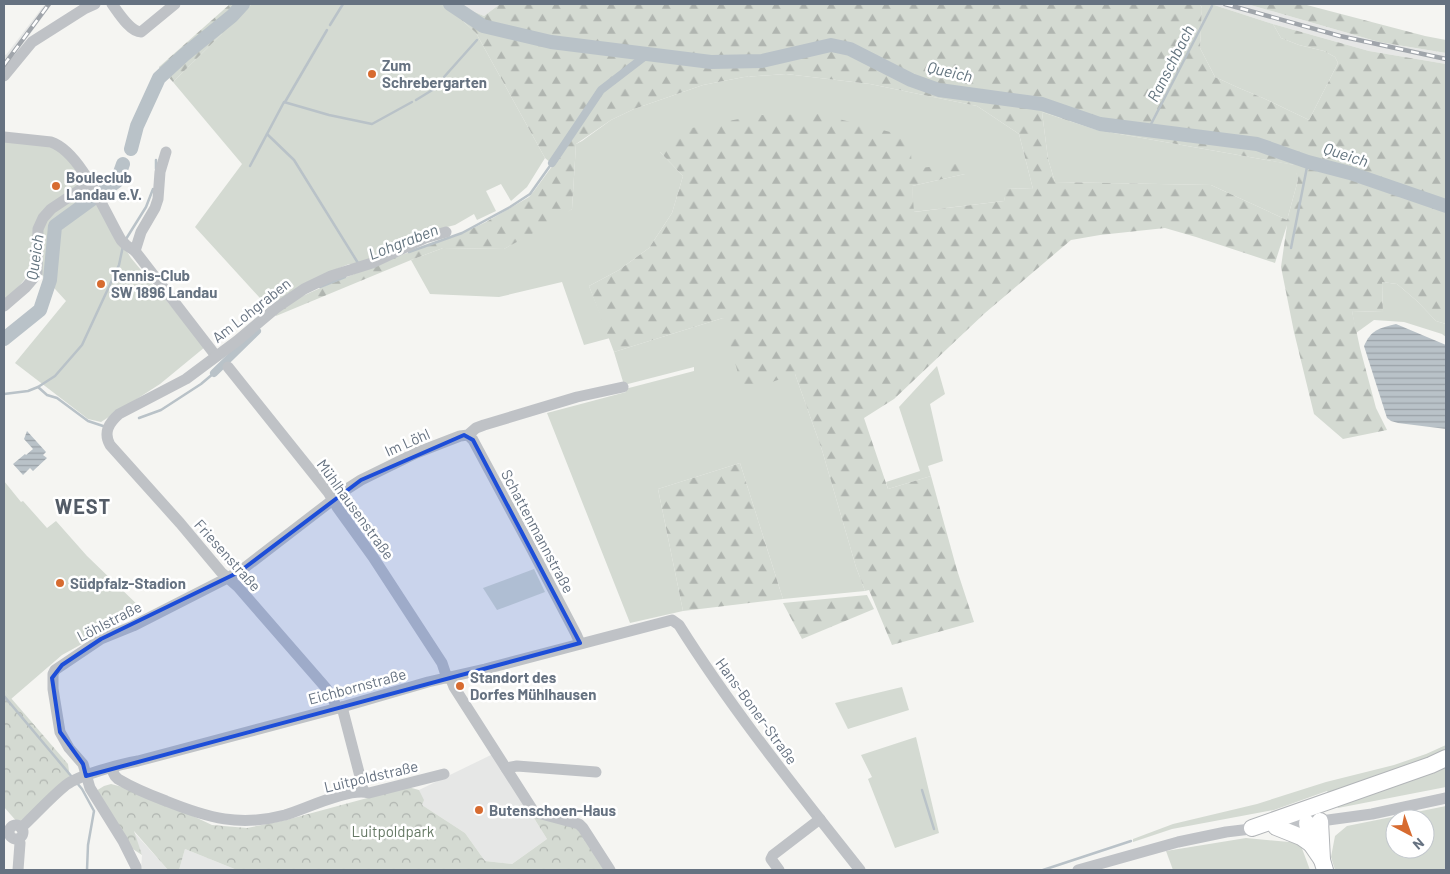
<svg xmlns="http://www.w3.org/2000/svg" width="1450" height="874" font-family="Barlow,sans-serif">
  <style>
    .built { fill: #e6e7e6 }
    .green { fill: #d4dad2; fill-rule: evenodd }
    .forest { fill: url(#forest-firs); fill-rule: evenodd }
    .park { fill: url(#park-crowns) }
    .water { fill: url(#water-rules) }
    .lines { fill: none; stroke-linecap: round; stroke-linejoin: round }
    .stream { stroke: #b9c2c8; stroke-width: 2.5 }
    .canal { stroke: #b9c2c8; stroke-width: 8 }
    .river { stroke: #b9c2c8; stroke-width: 14 }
    .highway-casing { stroke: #b2b5b8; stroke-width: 18 }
    .minor { stroke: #bfc2c6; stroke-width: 11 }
    .highway { stroke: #fff; stroke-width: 16 }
    .rail-casing { stroke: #a0a5ab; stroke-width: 4.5 }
    .rail { stroke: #fff; stroke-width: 2.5; stroke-dasharray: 8; stroke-linecap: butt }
    .marked { fill: #1d4ed8; fill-opacity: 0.2; stroke: #1d4ed8; stroke-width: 4; stroke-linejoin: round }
    .poi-dot { fill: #d76b30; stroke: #fff; stroke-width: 2 }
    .labels { text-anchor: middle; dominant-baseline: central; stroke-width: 5; stroke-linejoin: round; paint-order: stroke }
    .poi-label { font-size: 15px; font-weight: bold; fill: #667281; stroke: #fff; text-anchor: start }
    .street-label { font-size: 15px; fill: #667281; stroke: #fff }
    .park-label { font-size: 15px; fill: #667965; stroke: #fff }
    .water-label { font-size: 16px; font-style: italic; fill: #62737e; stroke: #fff }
    .district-label { font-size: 20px; font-weight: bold; letter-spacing: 1px; fill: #545c67; stroke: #fff }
  </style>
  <defs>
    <pattern id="forest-firs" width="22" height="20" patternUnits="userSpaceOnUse" patternTransform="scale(1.25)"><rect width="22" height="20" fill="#d4dad2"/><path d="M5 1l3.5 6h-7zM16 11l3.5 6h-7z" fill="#b0b5b0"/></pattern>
    <pattern id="park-crowns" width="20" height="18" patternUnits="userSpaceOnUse" patternTransform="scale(1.25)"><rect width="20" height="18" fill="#d4dad2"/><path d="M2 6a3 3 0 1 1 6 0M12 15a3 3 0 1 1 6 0" fill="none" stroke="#b0b5b0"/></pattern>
    <pattern id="water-rules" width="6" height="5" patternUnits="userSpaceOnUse" patternTransform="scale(1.25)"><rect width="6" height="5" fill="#b9c2c8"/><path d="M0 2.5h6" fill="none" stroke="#9aa2a8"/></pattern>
  </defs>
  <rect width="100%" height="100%" fill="#f5f5f2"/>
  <g class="built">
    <polygon points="45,4 52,4 4,70 4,54 6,55"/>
    <polygon points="461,4 500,4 484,16 470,10"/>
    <polygon points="1211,4 1247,4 1379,42 1446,53 1446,64 1369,51 1273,24"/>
    <polygon points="493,754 547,839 512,864 485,861 465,833 422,805 419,790"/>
    <polygon points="132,830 168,870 141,870 142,855"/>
    <polygon points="185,849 237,870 179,870"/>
  </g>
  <g class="green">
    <polygon points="252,4 444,4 476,33 545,158 527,187 511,201 501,184 486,191 496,211 477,220 474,214 455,225 443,228 362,265 349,264 327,273 270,309 195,227 242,164 173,82"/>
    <polygon points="1200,4 1211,4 1273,24 1281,38 1299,45 1324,51 1335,57 1338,63 1309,120 1263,98 1239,88 1215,77 1200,48 1202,8"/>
    <polygon points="786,74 870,84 977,106 1019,134 1033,189 1007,188 1004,201 913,212 912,186 965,174 912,169 660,152 683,176 672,213 649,248 619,270 589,286 610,338 584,345 562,282 499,297 430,294 411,260 443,248 504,249 572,209 576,144 582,141 611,120 634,109 703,85 744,77"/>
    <polygon points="1042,112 1097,130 1295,165 1298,180 1287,220 1211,185 1055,182 1048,159"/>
    <polygon points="4,141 56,145 66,155 131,258 205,347 160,384 101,422 88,419 15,363 66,301 35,267 14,292 4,301"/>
    <polygon points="1382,282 1397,284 1417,301 1436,321 1446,324 1446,337 1442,334 1404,322 1374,320 1356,333 1352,311 1383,312"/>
    <polygon points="723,318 795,374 822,450 856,567 865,591 783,599 740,463 658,489 683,611 630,623 547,413 626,392 625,389 694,371 694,367 624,385 614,352"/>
    <polygon points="937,366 945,394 930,404 943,461 928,466 931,476 888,489 886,482 920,471 899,407"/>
    <polygon points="4,481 21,502 23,501 47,528 56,521 87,556 144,611 118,624 62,655 11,699 4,690"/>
    <polygon points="534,569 545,592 497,610 483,588"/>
    <polygon points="902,687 909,710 848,729 835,703"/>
    <polygon points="916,737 939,833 895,848 868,779 872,777 861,755"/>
    <polygon points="1446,745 1446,754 1331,796 1327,791 1274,810 1172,829 1133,842 1133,839 1173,824 1257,804 1326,782 1394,765 1426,754"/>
    <polygon points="1446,765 1446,787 1338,808 1335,803"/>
    <path d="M1446,806V870H1335L1331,857L1335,836L1347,826ZM1395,819H1425V849H1395Z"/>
    <polygon points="1246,838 1300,843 1310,870 1173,870 1166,851"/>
  </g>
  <g class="forest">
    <polygon points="230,4 252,4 173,82 159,67"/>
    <path d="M444,4H461L470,10L484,16L500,4H1200L1202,8L1200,48L1215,77L1239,88L1263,98L1309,120L1338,63L1335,57L1324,51L1299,45L1281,38L1273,24L1369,51L1446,64V324L1436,321L1417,301L1397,284L1382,282L1383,312L1352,311L1360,348L1376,408L1387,430L1343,439L1314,414L1294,332L1281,267L1287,225L1275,263L1196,237L1165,228L1100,235L1071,240L985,313L894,399L864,418L888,489L931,476L957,570L974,622L892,645L869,590L865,591L856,567L822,450L795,374L743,392L723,318L614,352L589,286L619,270L649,248L672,213L683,176L660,152L686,129L760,115L819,114L910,137L912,169L963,163L965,174L912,186L914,212L1004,201L1006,188L1033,189L1019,134L977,106L870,84L786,74L744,77L703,85L634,109L611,120L576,144L572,209L556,221L504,249L443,248L411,260L276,316L274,313L296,299L327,285L404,254L456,236L486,222L529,197L534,191L553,165L545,158L476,33ZM1042,112L1097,130L1294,165L1298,180L1287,220L1211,185L1055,182L1048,159Z"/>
    <polygon points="1247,4 1303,4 1425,36 1446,40 1446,53 1379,42"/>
    <polygon points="740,463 783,599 683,611 658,489"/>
    <polygon points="867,595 874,609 802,639 783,603"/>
  </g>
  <g class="park">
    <polygon points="4,690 68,764 70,778 18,823 4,807"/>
    <polygon points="111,784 142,792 212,825 247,828 286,820 408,787 419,790 424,800 422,805 465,833 485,861 512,864 547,839 532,815 577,825 606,870 237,870 185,849 179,870 168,870 134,831 142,855 119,840 91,794 104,786"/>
  </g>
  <g class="water">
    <path d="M1396,324L1446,345V429L1398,423L1391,421L1387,418L1364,346C1371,330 1379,328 1396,324Z"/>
    <polygon points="27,431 46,452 43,455 47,458 33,471 30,468 23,475 13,464 25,454 26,455 33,449 24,439"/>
  </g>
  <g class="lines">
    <g class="stream">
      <polyline points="330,25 343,4"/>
      <polyline points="444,77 477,40"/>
      <polyline points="416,100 434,89 440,81"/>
      <polyline points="285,102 327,30"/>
      <polyline points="1148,130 1212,6"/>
      <polyline points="267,134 294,160 358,263"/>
      <polyline points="156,160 156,169"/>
      <polyline points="250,166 284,102 329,115 372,124 412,102"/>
      <polyline points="126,239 146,207 153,189"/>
      <polyline points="1291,248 1308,162"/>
      <polyline points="409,252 462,233 510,207 530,194 552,163"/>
      <polyline points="320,287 345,277"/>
      <polyline points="38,387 47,395 57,398 88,421 103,426"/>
      <polyline points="4,394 28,391 38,387 55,376 82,345 119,265 123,246"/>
      <polyline points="139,418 161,410 201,384 214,373"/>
      <polyline points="4,696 72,777"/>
      <polyline points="77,783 82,789 94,811 88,845 87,870"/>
      <polyline points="922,790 934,829"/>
      <polyline points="1043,870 1131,841"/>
    </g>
    <g class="canal">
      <polyline points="552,163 601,90 648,54"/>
      <polyline points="214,373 257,331"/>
    </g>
    <g class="river">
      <polyline points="450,4 483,26 551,42 711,62 762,61 831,45 850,49 911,80 939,90 1042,104 1100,124 1257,144 1308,162 1350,173 1446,206"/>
      <polyline points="131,149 137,126 159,78 184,55 232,16 243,4"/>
      <polyline points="4,339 40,310 50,280 55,226 117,181 123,164"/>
    </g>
    <g class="highway-casing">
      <g id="highway">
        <polyline points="1320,821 1322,860 1325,870"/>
        <polyline points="1307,823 1311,844 1322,860"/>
        <polyline points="1276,827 1301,837 1311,844"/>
        <polyline points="1252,828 1431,765 1446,758"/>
      </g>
    </g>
    <g class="minor">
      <path d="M112,4C118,12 130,32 141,32L175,4"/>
      <polyline points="4,76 32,42 84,9 95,4"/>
      <path d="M4,137L51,142C81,152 105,213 121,240L126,245L135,251L216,356"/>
      <polyline points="135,251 141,232 155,208 158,199 160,172 166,152"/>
      <polyline points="4,306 26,287 37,274 38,229 43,218 51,209 90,183"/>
      <polyline points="228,367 328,492 337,507 373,557 442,663 447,678"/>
      <polyline points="468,435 473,440 530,546 576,634 580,643"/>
      <polyline points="450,677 454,687 534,812 579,824 583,828 610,870"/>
      <polyline points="342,707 362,784 363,791"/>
      <path d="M337,708L332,697L326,688L238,587L221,572L180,523L110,445C103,432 109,423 119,414L186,379L237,341L276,308L304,289L331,276L372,263L425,238L446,232"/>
      <path d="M111,768L115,776L118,779C133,788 150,795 166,801C208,818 240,827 285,815C305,809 350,787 369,793L444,774"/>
      <polyline points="506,768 517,766 596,772"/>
      <circle cx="16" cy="832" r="7"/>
      <polyline points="1277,827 1372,814 1446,798"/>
      <path d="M21,828C36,814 50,798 66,785C79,775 121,764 138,761L342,707L428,682L485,669L672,620L679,625C733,711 797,790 860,870"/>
      <polyline points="18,870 20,843 19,840"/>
      <polyline points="136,870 136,867 123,841 90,788 83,764 69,748 60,732 53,689 53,674 55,670 101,639 133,626 239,572 347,489 361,480 416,453 460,436 468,435 476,428 484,425 577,397 623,387"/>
      <polyline points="779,870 771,859 773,855 820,819"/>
      <polyline points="1078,870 1178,842 1226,832 1259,828"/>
    </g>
    <use href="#highway" class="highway"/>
    <g class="rail-casing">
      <g id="rail">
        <polyline points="1225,4 1340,36 1446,59"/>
        <polyline points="4,65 49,4"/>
      </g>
    </g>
    <use href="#rail" class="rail"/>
  </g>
  <path class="marked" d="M464,435L473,440L580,643L86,776L83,764L60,732L52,678L62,665L101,639L239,572L361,480Z"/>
  <g class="poi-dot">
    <circle cx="372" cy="74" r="5"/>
    <circle cx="56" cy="186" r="5"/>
    <circle cx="101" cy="284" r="5"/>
    <circle cx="60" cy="583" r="5"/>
    <circle cx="460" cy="686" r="5"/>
    <circle cx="479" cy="810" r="5"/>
  </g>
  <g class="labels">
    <g class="poi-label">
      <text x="382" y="65">Zum<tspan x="382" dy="17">Schrebergarten</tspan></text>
      <text x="66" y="177">Bouleclub<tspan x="66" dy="17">Landau e.V.</tspan></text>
      <text x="111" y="275">Tennis-Club<tspan x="111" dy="17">SW 1896 Landau</tspan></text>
      <text x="70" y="583">Südpfalz-Stadion</text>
      <text x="470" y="677">Standort des<tspan x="470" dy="17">Dorfes Mühlhausen</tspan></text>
      <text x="489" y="810">Butenschoen-Haus</text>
    </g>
    <g class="street-label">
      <text transform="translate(251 310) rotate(-38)">Am Lohgraben</text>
      <text transform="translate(407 442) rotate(-24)">Im Löhl</text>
      <text transform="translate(356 509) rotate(54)">Mühlhausenstraße</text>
      <text transform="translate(538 531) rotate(62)">Schattenmannstraße</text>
      <text transform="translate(228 555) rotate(48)">Friesenstraße</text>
      <text transform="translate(109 621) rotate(-27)">Löhlstraße</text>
      <text transform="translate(357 686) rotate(-15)">Eichbornstraße</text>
      <text transform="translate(757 711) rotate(54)">Hans-Boner-Straße</text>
      <text transform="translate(371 776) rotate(-13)">Luitpoldstraße</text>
    </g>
    <g class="park-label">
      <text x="393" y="831">Luitpoldpark</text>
    </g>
    <g class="water-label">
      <text transform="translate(1170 63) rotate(-63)">Ranschbach</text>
      <text transform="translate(950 71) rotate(13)">Queich</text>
      <text transform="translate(1346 154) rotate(18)">Queich</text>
      <text transform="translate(403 241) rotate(-21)">Lohgraben</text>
      <text transform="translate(34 257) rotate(-82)">Queich</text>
    </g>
    <g class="district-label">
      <text x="83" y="506">WEST</text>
    </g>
  </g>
  <rect width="1450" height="874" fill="none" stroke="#667281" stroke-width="10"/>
  <g transform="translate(1410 834) rotate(139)"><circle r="24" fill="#ffffff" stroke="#c2c7cd"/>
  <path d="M0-4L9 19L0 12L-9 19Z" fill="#d76b30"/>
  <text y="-8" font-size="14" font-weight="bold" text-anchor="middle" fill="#667281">N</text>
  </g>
</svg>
